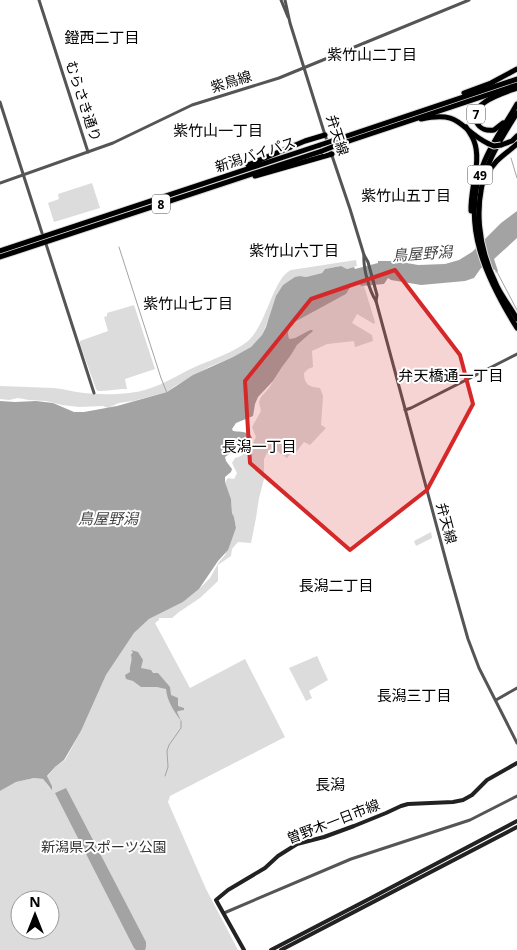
<svg xmlns="http://www.w3.org/2000/svg" width="517" height="950" font-family="'Open Sans','Noto Sans JP',sans-serif">
  <style>
    .green { fill: #dcdcdc; fill-rule: evenodd }
    .water { fill: #a3a3a3 }
    .lines { fill: none; stroke-linecap: round; stroke-linejoin: round }
    .stream { stroke: #a3a3a3; stroke-width: 1 }
    .trunk-casing { stroke: #dbdbdb; stroke-width: 7 }
    .tertiary { stroke: #555; stroke-width: 3 }
    .secondary { stroke: #222; stroke-width: 4 }
    .trunk { stroke: #000; stroke-width: 5 }
    .trunk-bridge-casing { stroke: #dbdbdb; stroke-width: 7; stroke-linecap: butt }
    .trunk-bridge { stroke: #000; stroke-width: 5 }
    .marked { fill: #d62828; fill-opacity: 0.2; stroke: #d62828; stroke-width: 4; stroke-linejoin: round }
    .labels { text-anchor: middle; dominant-baseline: central; stroke-width: 4; stroke-linejoin: round; paint-order: stroke }
    .shield { fill: #fff; stroke: #4c4c4c; stroke-width: 1 }
    .shield-label { font-size: 12px; font-weight: bold; fill: #000 }
    .street-label { font-size: 14px; fill: #000; stroke: #fff }
    .park-label { font-size: 14px; fill: #333; stroke: #fff }
    .neighbourhood-label { font-size: 15px; fill: #000; stroke: #fff }
    .water-label { font-size: 15px; font-style: italic; fill: #444; stroke: #fff }
  </style>
  <rect width="100%" height="100%" fill="#fff"/>
  <g class="green">
    <polygon points="92,183 100,208 54,222 48,203 59,199 58,194"/>
    <path d="M356,260L357,266L347,269L341,266L325,269L322,273L306,277L300,276L283,285L262,335L251,347L244,351L233,357L209,367L175,386L167,392L133,401L119,403L108,408L103,406L79,407L62,405L46,401L29,400L18,398L9,400L0,399V386C18,387 36,387 54,388C64,389 74,392 84,393C102,395 131,395 148,389C165,384 181,373 197,366C212,360 236,351 248,341C267,324 273,278 291,270Z"/>
    <path d="M353,283H358L361,286H364L375,322L374,324L357,314L352,323L372,335L373,341L355,347L354,341L327,344L312,351L313,367L308,369L304,373C304,385 310,387 320,388L323,396L321,425L326,428L310,445L304,442L296,452L293,450L287,458L277,451H271L267,453L264,459V479L259,498L256,518L251,543L238,542L232,549L231,556L218,565V581L200,598L179,612L172,618H159V620L155,623L190,688L245,659L285,737L170,796L168,802L206,889L238,950H0V791L16,782L34,778L43,779L49,787L52,786L47,777L55,767L65,760L81,731L106,675L134,633L149,619L183,602L199,589L210,578L219,562L225,555L236,528L234,517L232,513L231,499L225,482L228,478L234,479L237,473L232,463L235,458C242,457 248,450 253,444L254,441L256,437L252,427L261,411L259,402L261,397L269,388L282,367L291,355L297,345L310,334V330L295,338L289,339L288,333L291,324L346,294ZM20,900H50V930H20Z"/>
    <path d="M134,305L155,369L125,379L127,389C117,389 108,391 98,391L96,389L80,344V341L108,331L104,317L107,316V313Z"/>
    <polygon points="431,532 432,538 416,546 414,541"/>
    <polygon points="317,656 328,680 309,691 312,698 306,701 289,668"/>
  </g>
  <g class="water">
    <path d="M517,211V238L494,259L498,271L496,273L495,270L483,267L481,268L474,278L465,281L421,285L391,280L388,278L384,284L361,286L358,283H353L346,294L291,324L288,333L289,339L295,338L310,330H312L313,331L297,345L291,355L282,367L273,381L258,397L255,404L253,416L236,423L232,429L233,431C238,432 244,431 249,434C257,439 247,449 241,452C238,454 233,454 229,454L225,457L226,461L232,469L231,472L225,477V482L231,499L232,513L234,517L236,528L228,550L218,561L199,589L183,602L149,619L134,633L106,675L81,731L64,760L55,767L47,776L52,786V790L43,779L34,778L16,782L0,791V401L15,402L36,401L53,403L74,412H84L117,406L167,392L193,375L233,357L251,347L262,335L266,327L276,296L283,285L295,277L300,276L306,277L322,273L325,269L341,266L347,269L354,267L355,269L378,263V261H396L418,265L445,264L459,260L472,252L501,223Z"/>
    <path d="M131,650L138,652L143,660L141,668L151,670L153,673H158L170,687L171,695L178,698V706L184,708V710L178,711L177,712L181,721C174,711 167,701 166,689L157,687H141L133,681L126,679L125,675L130,672C129,666 133,661 131,655L133,652Z"/>
    <polygon points="66,788 146,942 146,947 145,950 136,950 134,948 55,793"/>
  </g>
  <g class="lines">
    <g class="stream">
      <polyline points="511,158 517,178"/>
      <polyline points="119,247 161,378 167,393"/>
      <polyline points="497,272 517,310"/>
      <polyline points="165,776 168,767 167,751 169,745 181,728 181,721"/>
    </g>
    <g class="trunk-casing">
      <g id="trunk">
        <polyline points="464,93 491,83 517,69"/>
        <path d="M517,104C506,124 491,143 483,165C460,224 486,278 517,328"/>
        <path d="M517,113C507,129 496,146 489,163C472,204 478,248 497,286C503,298 511,308 517,319"/>
        <path d="M421,119C463,110 458,129 489,144"/>
        <path d="M503,123L494,130C487,131 480,129 477,123C467,103 504,93 517,88"/>
        <path d="M466,127C469,132 472,136 474,141C482,161 470,188 471,211"/>
        <polyline points="335,140 517,79"/>
        <polyline points="337,145 517,85"/>
        <polyline points="501,145 512,141 517,136"/>
        <polyline points="248,165 305,141 325,135"/>
        <path d="M488,174C494,160 506,154 517,144"/>
        <polyline points="255,176 332,154"/>
        <polyline points="0,251 320,145"/>
        <polyline points="0,257 322,151"/>
      </g>
    </g>
    <g class="tertiary">
      <polyline points="39,0 88,152"/>
      <polyline points="281,0 288,17"/>
      <polyline points="285,0 290,23 325,135 350,209 364,255 368,262 377,295 376,301"/>
      <polyline points="0,102 42,233"/>
      <polyline points="0,183 113,143 192,105 279,78 469,0"/>
      <polyline points="46,244 94,393"/>
      <path d="M364,255C363,268 369,290 376,301L449,572L468,639L479,668L517,743"/>
      <polyline points="405,410 411,408 517,354"/>
      <polyline points="496,700 517,688"/>
      <polyline points="224,913 351,859 470,820 517,796"/>
    </g>
    <g class="secondary">
      <polyline points="244,950 216,900 228,890 265,868 278,856 297,844 324,837 354,826 386,813 401,806 408,804 453,802 463,800 472,795 487,780 517,763"/>
      <polyline points="271,950 371,898 517,821"/>
      <polyline points="281,950 517,827"/>
    </g>
    <use href="#trunk" class="trunk"/>
    <g class="trunk-bridge-casing">
      <g id="trunk-bridge">
        <polyline points="489,144 494,146 501,145"/>
        <polyline points="320,145 335,140"/>
        <polyline points="322,151 337,145"/>
      </g>
    </g>
    <use href="#trunk-bridge" class="trunk-bridge"/>
  </g>
  <path class="marked" d="M395,270L460,355L473,404L427,490L350,550L250,463L245,381L311,299Z"/>
  <g class="labels">
    <g class="shield">
      <rect x="467" y="104.5" width="18" height="19" rx="4"/>
      <rect x="467.5" y="165.5" width="25" height="19" rx="4"/>
      <rect x="152" y="194.5" width="18" height="19" rx="4"/>
    </g>
    <g class="shield-label">
      <text x="476" y="114">7</text>
      <text x="480" y="175">49</text>
      <text x="161" y="204">8</text>
    </g>
    <g class="street-label">
      <text transform="translate(231 81) rotate(-17)">紫鳥線</text>
      <text transform="translate(84 101) rotate(72)">むらさき通り</text>
      <text transform="translate(338 135) rotate(72)">弁天線</text>
      <text transform="translate(255 154) rotate(-18)">新潟バイパス</text>
      <text transform="translate(447 523) rotate(75)">弁天線</text>
      <text transform="translate(333 821) rotate(-21)">曽野木一日市線</text>
    </g>
    <g class="park-label">
      <text x="104" y="846">新潟県スポーツ公園</text>
    </g>
    <g class="neighbourhood-label">
      <text x="102" y="37">鐙西二丁目</text>
      <text x="372" y="54">紫竹山二丁目</text>
      <text x="218" y="130">紫竹山一丁目</text>
      <text x="406" y="195">紫竹山五丁目</text>
      <text x="294" y="250">紫竹山六丁目</text>
      <text x="188" y="303">紫竹山七丁目</text>
      <text x="451" y="375">弁天橋通一丁目</text>
      <text x="259" y="446">長潟一丁目</text>
      <text x="336" y="585">長潟二丁目</text>
      <text x="414" y="695">長潟三丁目</text>
      <text x="330" y="784">長潟</text>
    </g>
    <g class="water-label">
      <text transform="translate(422 253) rotate(-4)">鳥屋野潟</text>
      <text x="108" y="518">鳥屋野潟</text>
    </g>
  </g>
  <g transform="translate(35 915)"><circle r="24" fill="#ffffff" stroke="#999999"/>
  <path d="M0-4L9 19L0 12L-9 19Z" fill="#000000"/>
  <text y="-8" font-size="14" font-weight="bold" text-anchor="middle" fill="#000000">N</text>
  </g>
</svg>
